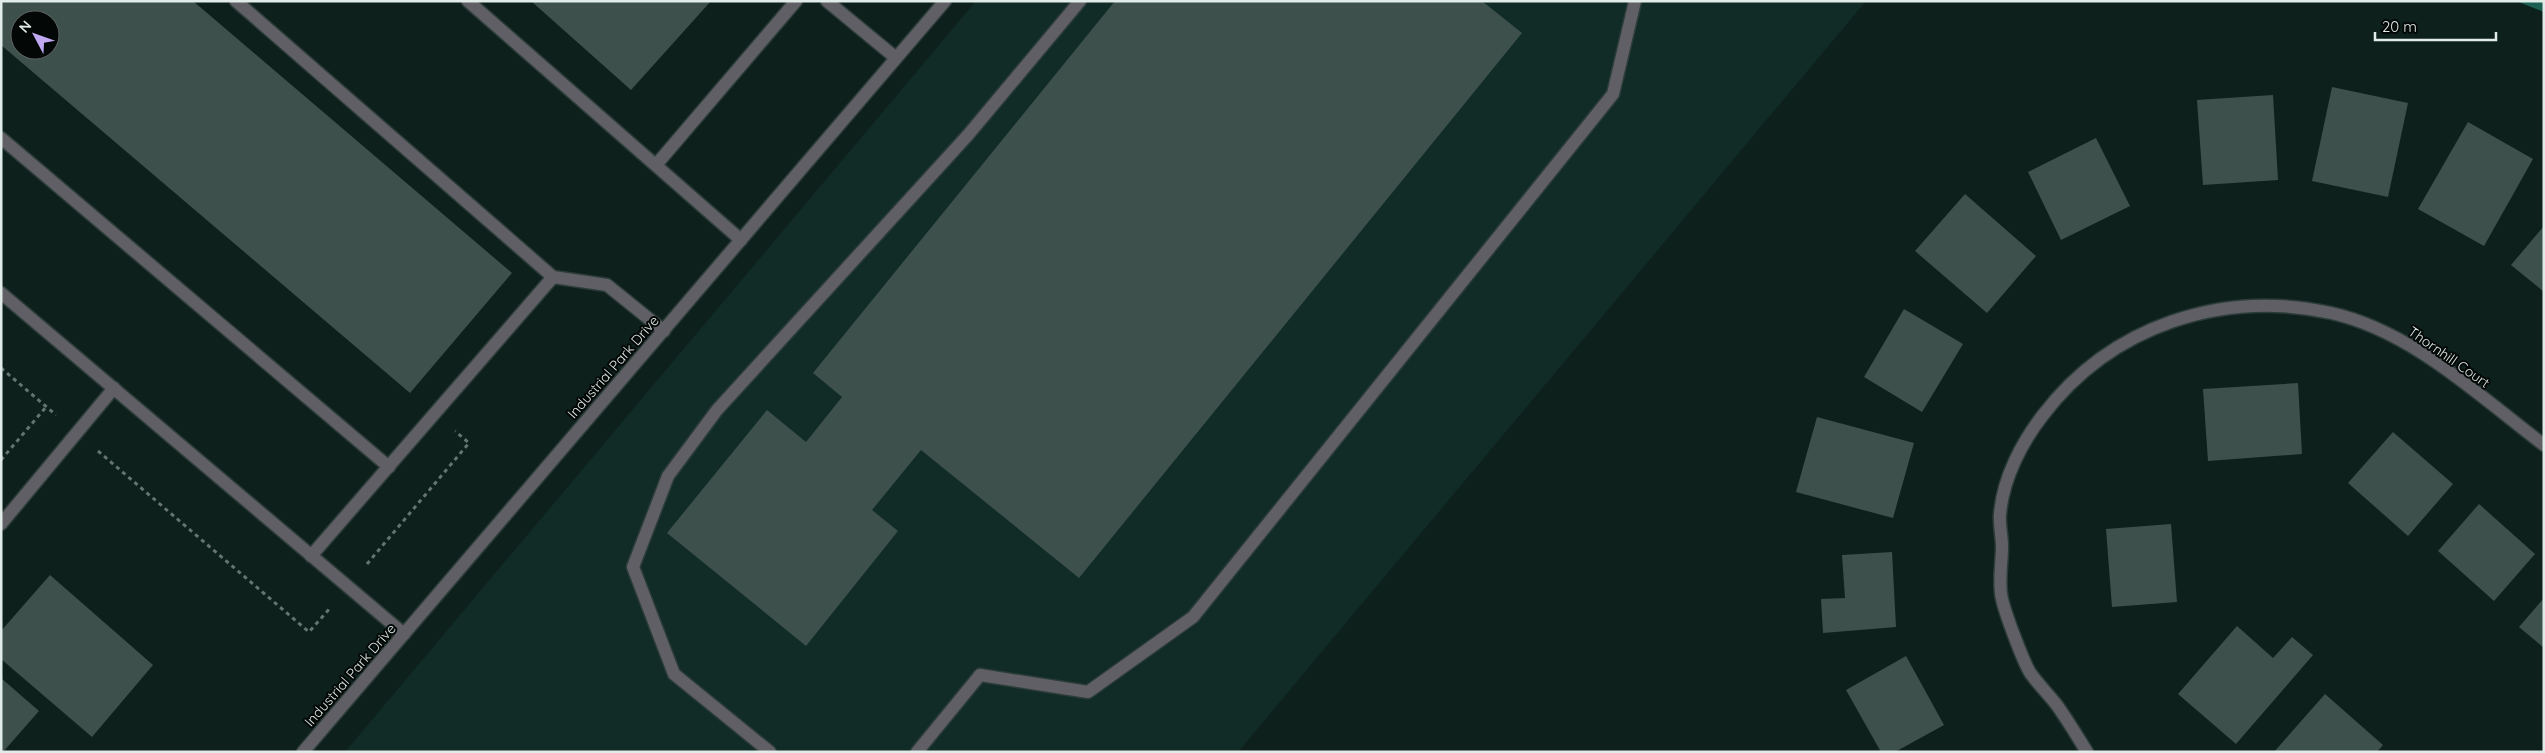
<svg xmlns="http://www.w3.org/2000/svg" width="2545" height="753" font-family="Quicksand,sans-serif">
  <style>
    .built { fill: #112c27 }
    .water { fill: #1a5f52 }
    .building { fill: #3d504b; fill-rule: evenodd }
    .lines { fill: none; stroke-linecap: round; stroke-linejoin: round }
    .service-casing { stroke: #2c3d39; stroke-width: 15 }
    .minor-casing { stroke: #2c3d39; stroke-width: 15 }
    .path { stroke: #657471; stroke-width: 3; stroke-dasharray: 4 4; stroke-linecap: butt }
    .service { stroke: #615f66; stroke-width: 12 }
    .minor { stroke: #615f66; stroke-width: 12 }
    .labels { text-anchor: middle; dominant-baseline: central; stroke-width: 4; stroke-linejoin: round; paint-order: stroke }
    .street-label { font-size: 14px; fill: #e1ece9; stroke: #030807 }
  </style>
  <rect width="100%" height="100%" fill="#0e201c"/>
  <polygon class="built" points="976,1 1866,1 1238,752 345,752"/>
  <polygon class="water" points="2516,1 2544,1 2544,12"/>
  <g class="building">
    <path d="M1,1H193L512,273L410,393L1,45ZM20,20H50V50H20Z"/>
    <polygon points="531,1 711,1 631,90"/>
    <polygon points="1115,1 1482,1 1522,33 1079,578 921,450 872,510 898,531 806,646 667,533 767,410 806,442 842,397 813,373"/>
    <polygon points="2332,87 2408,103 2388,197 2312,181"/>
    <polygon points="2273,95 2278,180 2203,185 2197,100"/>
    <polygon points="2468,122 2533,159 2484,246 2418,209"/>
    <polygon points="2096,138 2130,206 2061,240 2028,172"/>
    <polygon points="1965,194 2036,256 1987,313 1915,251"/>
    <polygon points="2544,226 2544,292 2511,265"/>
    <polygon points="1904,309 1963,344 1922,412 1864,377"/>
    <polygon points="2298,383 2302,454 2208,461 2203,389"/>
    <polygon points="1817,417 1914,443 1893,518 1796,492"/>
    <polygon points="2393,432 2453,484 2408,536 2348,483"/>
    <polygon points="2479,504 2535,554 2494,601 2438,551"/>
    <polygon points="2171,524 2177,602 2112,607 2106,529"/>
    <polygon points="1892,552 1896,627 1823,633 1821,599 1845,598 1842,555"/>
    <polygon points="50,575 153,665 92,737 1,659 1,631"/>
    <polygon points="2544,598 2544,648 2519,627"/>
    <polygon points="2237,626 2273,658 2292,637 2313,655 2236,744 2178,694"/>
    <polygon points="1906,656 1944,725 1895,752 1881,752 1846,690"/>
    <polygon points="1,678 39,711 3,752 1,752"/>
    <polygon points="2325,694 2383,745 2377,752 2274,752"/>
  </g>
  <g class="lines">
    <g class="service-casing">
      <g id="service">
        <polyline points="236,1 553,277 607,285 664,331"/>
        <polyline points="468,1 741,240"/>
        <polyline points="827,1 896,58"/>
        <polyline points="1,138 389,467"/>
        <polyline points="656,165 796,1"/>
        <polyline points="1,293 404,634"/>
        <polyline points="1,524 114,388"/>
        <polyline points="311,556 553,277"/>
        <polyline points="980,675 1088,692 1193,617 1613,94 1635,1"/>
        <polyline points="770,752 674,674 633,567 668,476 717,410 968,135 1080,1"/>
      </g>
    </g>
    <g class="minor-casing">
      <g id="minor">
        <polyline points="303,752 945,1"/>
        <polyline points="917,752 980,675"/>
        <path d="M2087,752C2077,736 2067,719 2056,704C2048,694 2039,685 2031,674C2024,664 2005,613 2002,599C1998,583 2002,563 2002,547C2002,536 1999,525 2000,514C2003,478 2022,442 2043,415C2111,326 2222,289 2331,313C2412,331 2479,396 2544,445"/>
      </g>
    </g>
    <g class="path">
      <polyline points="1,368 56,415"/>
      <polyline points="98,451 309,632 331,607"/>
      <polyline points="1,460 46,407"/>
      <polyline points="367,564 469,443 455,431"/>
    </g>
    <use href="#service" class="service"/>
    <use href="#minor" class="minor"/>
  </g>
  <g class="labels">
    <g class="street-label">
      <text transform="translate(2449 357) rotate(35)">Thornhill Court</text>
      <text transform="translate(613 367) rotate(-49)">Industrial Park Drive</text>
      <text transform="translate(350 675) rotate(-49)">Industrial Park Drive</text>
    </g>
  </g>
  <rect width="2545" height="753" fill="none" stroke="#e1ece9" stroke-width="5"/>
  <g transform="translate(35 35) rotate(311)"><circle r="24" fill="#030807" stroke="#5c6361"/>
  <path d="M0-4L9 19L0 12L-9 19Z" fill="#c1a8f3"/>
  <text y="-8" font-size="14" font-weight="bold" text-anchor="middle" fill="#e1ece9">N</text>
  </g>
  <path d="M2375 32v8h121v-8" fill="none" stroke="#e1ece9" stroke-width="2.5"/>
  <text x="2382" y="32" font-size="15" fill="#e1ece9" stroke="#030807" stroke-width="4" paint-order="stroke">20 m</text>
</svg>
